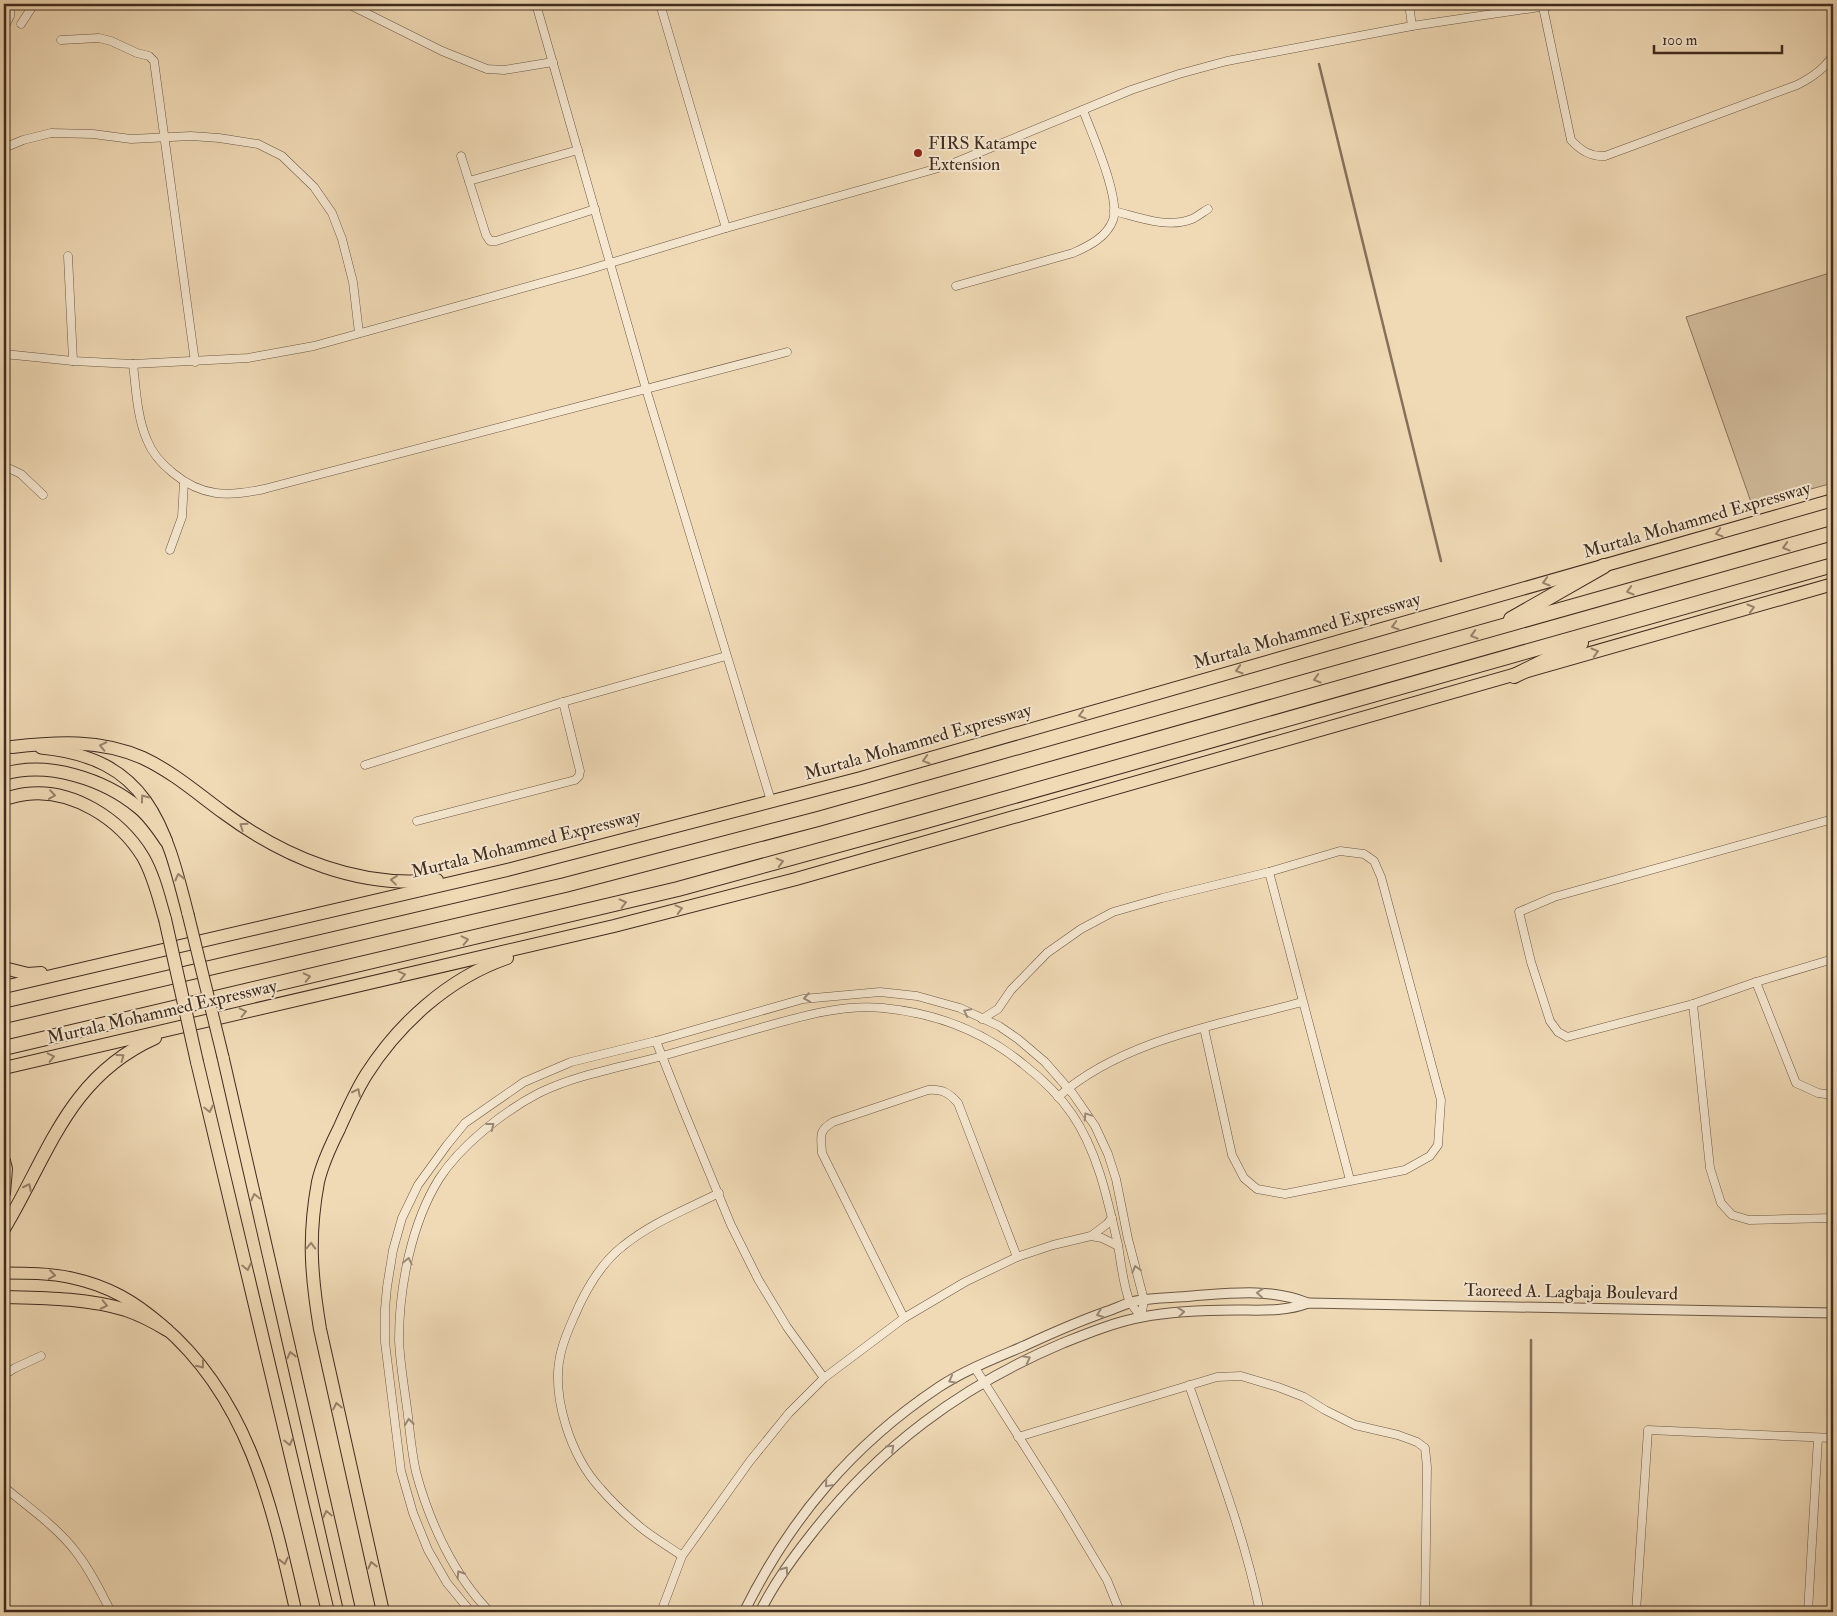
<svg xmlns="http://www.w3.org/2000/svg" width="1837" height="1616" font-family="'IM FELL Double Pica',serif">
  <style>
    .green { fill: #d2bc9c; stroke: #89745d }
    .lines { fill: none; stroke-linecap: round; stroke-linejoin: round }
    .stream { stroke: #86715a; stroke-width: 2.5 }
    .minor-casing { stroke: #6c5844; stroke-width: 9 }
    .tertiary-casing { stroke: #6c5844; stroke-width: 11 }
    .primary-casing { stroke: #402c1e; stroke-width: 13 }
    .trunk-casing { stroke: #402c1e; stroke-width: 14 }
    .motorway-casing { stroke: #402c1e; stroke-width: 16 }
    .minor { stroke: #f5e7d0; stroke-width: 8 }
    .tertiary { stroke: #f5e7d0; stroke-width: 9 }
    .primary { stroke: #f0dab6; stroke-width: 11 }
    .trunk { stroke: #f0dab6; stroke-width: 12 }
    .motorway { stroke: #f0dab6; stroke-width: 14 }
    .primary-bridge-casing { stroke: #402c1e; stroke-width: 13; stroke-linecap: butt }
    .trunk-bridge-casing { stroke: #402c1e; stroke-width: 14; stroke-linecap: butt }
    .primary-bridge { stroke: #f0dab6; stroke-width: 11 }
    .trunk-bridge { stroke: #f0dab6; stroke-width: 12 }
    .oneway { stroke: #98836a }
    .oneway2 { stroke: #9a8a77 }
    .poi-dot { fill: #8f2418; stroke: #f5e7d0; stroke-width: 2 }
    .labels { text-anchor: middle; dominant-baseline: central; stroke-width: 4; stroke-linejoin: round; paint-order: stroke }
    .poi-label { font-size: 18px; fill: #402c1e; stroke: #f5e7d0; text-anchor: start }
    .street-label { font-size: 18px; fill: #402c1e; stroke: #f5e7d0 }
  </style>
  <rect width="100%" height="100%" fill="#f0dab6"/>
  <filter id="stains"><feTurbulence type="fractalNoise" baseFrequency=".004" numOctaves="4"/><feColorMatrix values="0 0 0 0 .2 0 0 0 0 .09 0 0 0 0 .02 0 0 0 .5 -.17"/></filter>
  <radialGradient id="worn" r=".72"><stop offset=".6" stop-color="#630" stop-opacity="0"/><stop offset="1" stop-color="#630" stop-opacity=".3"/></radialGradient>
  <polygon class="green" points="1833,272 1833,483 1752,505 1686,317"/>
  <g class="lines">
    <g class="stream">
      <polyline points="1319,64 1441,561"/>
      <polyline points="1531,1612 1531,1340"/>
    </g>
    <g class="minor-casing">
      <g id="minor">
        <polyline points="348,4 442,51 487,69 504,70 553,62"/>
        <polyline points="536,4 646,389 771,801"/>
        <polyline points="660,4 726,228"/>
        <polyline points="1409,4 1412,26"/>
        <path d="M1543,7L1571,140C1581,151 1591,157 1605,156L1797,85C1811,78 1825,69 1833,55"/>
        <polyline points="21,24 34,4"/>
        <polyline points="4,28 10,16 10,4"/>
        <polyline points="61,40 99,38 111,41 137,53 149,56 154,61 195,362"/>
        <polyline points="4,148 23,140 51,133 93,134 131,139 191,136 219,138 258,144 282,156 314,187 332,213 342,239 353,282 359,333"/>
        <polyline points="461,156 486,235 490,241 496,241 595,209"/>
        <polyline points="469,181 578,150"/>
        <path d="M1114,211C1138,217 1167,229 1192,219C1197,217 1203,212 1208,209"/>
        <polyline points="68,256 73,361"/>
        <path d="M956,286L1073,253C1089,246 1107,237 1113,220C1121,198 1091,132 1083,110"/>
        <polyline points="4,354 73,361 133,364 248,358 314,346 584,271 726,228 949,165 1131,90 1179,74 1227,61 1412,26 1560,4"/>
        <path d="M133,364C136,389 137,417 147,440C152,453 163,465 173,473C202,497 228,497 264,489L787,352"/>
        <polyline points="4,466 21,474 43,495"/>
        <polyline points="170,550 182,517 184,482"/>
        <polyline points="365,765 563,702 726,656"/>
        <polyline points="1833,819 1554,897 1519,912 1531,962 1550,1021 1558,1032 1567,1037 1693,1004 1756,982 1833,959"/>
        <polyline points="417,821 575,780 579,776 580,771 563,702"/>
        <polyline points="1269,872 1350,1180"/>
        <polyline points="1756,982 1796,1083 1818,1093 1833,1095"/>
        <polyline points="1693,1004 1710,1168 1721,1203 1732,1215 1749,1220 1833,1218"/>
        <polyline points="982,1019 998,1009 1011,990 1047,953 1081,929 1113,912 1162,898 1269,872 1340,851 1364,854 1374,861 1381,877 1441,1100 1438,1145 1430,1156 1405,1170 1285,1194 1257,1189 1244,1178 1232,1155 1204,1028"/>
        <polyline points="656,1041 683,1109 731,1225 758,1279 787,1327 824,1378"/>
        <path d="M1058,1097C1122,1040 1221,1024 1302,1002"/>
        <polyline points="1091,1236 1102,1238 1118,1246"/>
        <path d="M904,1318L822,1153C821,1136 818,1131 833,1122L928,1090C942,1089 948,1092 958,1103L1017,1257"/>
        <polyline points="975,1368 1064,1508 1107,1580 1120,1612"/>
        <polyline points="4,1375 15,1368 41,1356"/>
        <path d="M1189,1385C1215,1460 1244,1534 1260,1612"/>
        <polyline points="1018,1437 1217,1377 1241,1376 1278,1387 1304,1397 1325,1410 1355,1425 1398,1435 1417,1442 1425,1448 1427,1467 1425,1612"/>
        <path d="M4,1487C28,1507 56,1526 76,1552C90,1570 101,1592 111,1612"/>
        <path d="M682,1556C668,1546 652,1537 639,1526C626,1515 612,1502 601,1489C571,1457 550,1395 561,1352C564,1340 569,1328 574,1317C585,1291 601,1263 623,1246C651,1223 687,1209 719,1193"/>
        <polyline points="471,1612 447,1583 428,1550 413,1513 401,1471 385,1342 385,1309 387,1287 393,1250 402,1218 418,1185 447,1145 465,1123 524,1082 571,1062 656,1041 803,999 880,992 917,996 960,1008 999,1026 1018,1039 1045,1062 1073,1094 1095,1126 1108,1154 1116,1179 1128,1239 1144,1300 1141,1317"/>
        <path d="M490,1612C454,1576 429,1521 416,1472C412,1454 410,1435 408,1416C405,1391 400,1365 399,1340C399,1288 411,1224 439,1179C460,1146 504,1111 539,1093C578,1074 623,1067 666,1055C697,1046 728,1037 760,1028C799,1017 841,1004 883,1008C935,1013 983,1031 1023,1064C1041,1078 1059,1095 1072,1114C1098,1152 1108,1201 1118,1245C1121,1263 1123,1283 1129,1300C1132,1306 1137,1311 1141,1317"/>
        <polyline points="661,1612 682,1556 750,1461 789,1413 824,1378 904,1318 965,1282 1017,1257 1053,1245 1091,1236 1107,1224 1112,1218"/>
        <polyline points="1636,1612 1648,1430 1833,1438"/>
        <polyline points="1808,1612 1818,1438"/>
      </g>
    </g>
    <g class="tertiary-casing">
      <g id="tertiary">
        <path d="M744,1612C790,1519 852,1445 939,1387C965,1370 996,1358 1024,1346C1052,1333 1079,1321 1108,1311C1117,1308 1126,1303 1136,1301C1154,1297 1174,1298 1192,1296C1232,1293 1270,1288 1308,1303"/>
        <path d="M760,1612C773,1585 791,1560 810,1536C878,1448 961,1386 1063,1343C1088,1333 1115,1322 1142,1317C1173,1311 1205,1310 1236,1310C1261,1310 1284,1312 1308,1303L1833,1313"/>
      </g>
    </g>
    <g class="primary-casing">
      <g id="primary">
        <path d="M41,748C147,758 165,823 188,914"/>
        <polyline points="223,1057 350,1612"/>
        <path d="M4,1273C26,1273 50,1273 72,1278C109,1286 134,1301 162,1325C249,1399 272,1506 296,1612"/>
      </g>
    </g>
    <g class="trunk-casing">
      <g id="trunk">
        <path d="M12,747C56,742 100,739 143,758C173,772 198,794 224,813C285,858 360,889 437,880"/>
        <path d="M4,774C48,761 104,779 139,808C150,817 158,829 166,841"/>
        <path d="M4,799C11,797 19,795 26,794C72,788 120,819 143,857C154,876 159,899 165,919"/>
        <polyline points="4,968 28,974 41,973"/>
        <polyline points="4,987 511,869 861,778 1833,500"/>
        <polyline points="197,1062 328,1612"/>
        <polyline points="4,1068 614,926 796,879 1833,584"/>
        <polyline points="4,1161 6,1169 4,1193"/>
        <path d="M4,1229C49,1154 68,1077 155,1038"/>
        <path d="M4,1297C44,1298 86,1298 126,1310C140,1315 154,1322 167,1330"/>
        <path d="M383,1612L320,1329C311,1275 308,1236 318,1182C322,1164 331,1145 339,1129C347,1111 356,1091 366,1075C399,1023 449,978 507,958"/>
      </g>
    </g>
    <g class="motorway-casing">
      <g id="motorway">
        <polyline points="1511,619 1604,566"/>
        <polyline points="1514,676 1581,643"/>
        <polyline points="4,1016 565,885 818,819 1833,533"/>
        <polyline points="4,1048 678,889 926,821 1833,565"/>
      </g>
    </g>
    <use href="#minor" class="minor"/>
    <use href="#tertiary" class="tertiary"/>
    <use href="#primary" class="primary"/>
    <use href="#trunk" class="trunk"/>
    <use href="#motorway" class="motorway"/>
    <g class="primary-bridge-casing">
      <polyline id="primary-bridge" points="188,914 223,1057"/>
    </g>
    <g class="trunk-bridge-casing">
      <polyline id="trunk-bridge" points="165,919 197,1062"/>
    </g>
    <use href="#primary-bridge" class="primary-bridge"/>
    <use href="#trunk-bridge" class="trunk-bridge"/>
  </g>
  <defs><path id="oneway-chevron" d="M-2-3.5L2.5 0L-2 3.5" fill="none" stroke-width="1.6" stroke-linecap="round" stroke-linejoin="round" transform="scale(1.25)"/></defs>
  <g class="oneway">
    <use href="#oneway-chevron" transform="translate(1719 533) rotate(164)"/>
    <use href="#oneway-chevron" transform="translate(1786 547) rotate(164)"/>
    <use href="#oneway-chevron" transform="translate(1546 582) rotate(164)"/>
    <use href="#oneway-chevron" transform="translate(1630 591) rotate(164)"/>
    <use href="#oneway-chevron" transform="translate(1751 608) rotate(-16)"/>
    <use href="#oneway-chevron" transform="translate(1395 626) rotate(164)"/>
    <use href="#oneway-chevron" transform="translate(1474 635) rotate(164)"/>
    <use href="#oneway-chevron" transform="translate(1595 652) rotate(-16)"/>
    <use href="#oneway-chevron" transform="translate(1239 670) rotate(164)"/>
    <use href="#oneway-chevron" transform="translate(1317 679) rotate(164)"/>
    <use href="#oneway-chevron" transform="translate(1082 715) rotate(164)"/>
    <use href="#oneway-chevron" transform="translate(103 746) rotate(-168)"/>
    <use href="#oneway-chevron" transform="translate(926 760) rotate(164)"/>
    <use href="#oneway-chevron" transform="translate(52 795) rotate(8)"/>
    <use href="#oneway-chevron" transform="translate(144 798) rotate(-126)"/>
    <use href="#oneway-chevron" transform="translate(243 826) rotate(-146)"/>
    <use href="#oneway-chevron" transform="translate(780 862) rotate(-15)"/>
    <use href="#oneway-chevron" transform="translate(179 877) rotate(-104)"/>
    <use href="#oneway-chevron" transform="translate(394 880) rotate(-174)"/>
    <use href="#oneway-chevron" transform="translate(623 903) rotate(-14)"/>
    <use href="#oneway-chevron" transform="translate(679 909) rotate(-15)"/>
    <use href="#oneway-chevron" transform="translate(465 940) rotate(-13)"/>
    <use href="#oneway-chevron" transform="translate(402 975) rotate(-13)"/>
    <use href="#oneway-chevron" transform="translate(307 977) rotate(-13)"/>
    <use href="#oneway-chevron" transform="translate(243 1012) rotate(-13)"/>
    <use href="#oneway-chevron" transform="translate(51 1057) rotate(-13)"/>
    <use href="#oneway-chevron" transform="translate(121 1057) rotate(-36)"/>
    <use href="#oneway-chevron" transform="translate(357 1092) rotate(-63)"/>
    <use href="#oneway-chevron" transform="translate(209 1109) rotate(77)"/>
    <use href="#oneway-chevron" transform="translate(28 1187) rotate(-63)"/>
    <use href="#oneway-chevron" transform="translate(255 1197) rotate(-103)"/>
    <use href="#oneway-chevron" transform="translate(311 1246) rotate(-88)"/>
    <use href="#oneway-chevron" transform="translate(247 1267) rotate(77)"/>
    <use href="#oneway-chevron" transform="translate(52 1275) rotate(8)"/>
    <use href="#oneway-chevron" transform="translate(104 1305) rotate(12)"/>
    <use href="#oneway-chevron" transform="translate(291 1355) rotate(-103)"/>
    <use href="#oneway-chevron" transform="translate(201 1365) rotate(52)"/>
    <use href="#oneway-chevron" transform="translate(337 1406) rotate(-102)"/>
    <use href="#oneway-chevron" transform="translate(289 1442) rotate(77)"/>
    <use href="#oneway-chevron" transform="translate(327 1514) rotate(-103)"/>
    <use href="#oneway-chevron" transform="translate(284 1561) rotate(77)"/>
    <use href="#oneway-chevron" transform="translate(372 1565) rotate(-103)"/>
  </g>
  <g class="oneway2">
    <use href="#oneway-chevron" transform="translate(807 998) rotate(171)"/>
    <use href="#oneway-chevron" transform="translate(967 1012) rotate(-154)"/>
    <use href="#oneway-chevron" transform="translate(1087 1116) rotate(-124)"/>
    <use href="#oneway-chevron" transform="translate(491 1126) rotate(-38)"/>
    <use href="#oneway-chevron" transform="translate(408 1261) rotate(-77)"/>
    <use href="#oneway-chevron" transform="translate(1136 1269) rotate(-105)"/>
    <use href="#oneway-chevron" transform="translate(1260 1293) rotate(-176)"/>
    <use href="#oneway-chevron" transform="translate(1181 1312) rotate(-6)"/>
    <use href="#oneway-chevron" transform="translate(1100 1314) rotate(160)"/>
    <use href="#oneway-chevron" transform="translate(1027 1359) rotate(-27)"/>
    <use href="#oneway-chevron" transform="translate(952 1380) rotate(152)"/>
    <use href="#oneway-chevron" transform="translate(409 1422) rotate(-97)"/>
    <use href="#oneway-chevron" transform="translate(891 1448) rotate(-43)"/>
    <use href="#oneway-chevron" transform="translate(828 1484) rotate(131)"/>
    <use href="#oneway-chevron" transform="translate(785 1570) rotate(-55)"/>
    <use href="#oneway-chevron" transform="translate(460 1574) rotate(-122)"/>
  </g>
  <circle class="poi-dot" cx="918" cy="153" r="5"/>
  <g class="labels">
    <g class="poi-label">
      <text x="928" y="143">FIRS Katampe<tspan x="928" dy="21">Extension</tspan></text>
    </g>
    <g class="street-label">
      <text transform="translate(1697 520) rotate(-16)">Murtala Mohammed Expressway</text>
      <text transform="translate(1307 631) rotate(-16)">Murtala Mohammed Expressway</text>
      <text transform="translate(918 742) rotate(-16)">Murtala Mohammed Expressway</text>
      <text transform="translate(526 844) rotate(-14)">Murtala Mohammed Expressway</text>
      <text transform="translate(162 1012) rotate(-13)">Murtala Mohammed Expressway</text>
      <text transform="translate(1571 1292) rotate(1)">Taoreed A. Lagbaja Boulevard</text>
    </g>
  </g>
  <rect width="1837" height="1616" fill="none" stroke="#f0dab6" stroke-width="20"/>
  <rect x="5" y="5" width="1827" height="1606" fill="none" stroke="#402c1e" stroke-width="2.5"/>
  <rect x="10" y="10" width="1817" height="1596" fill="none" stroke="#402c1e"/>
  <path d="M1654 45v8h128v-8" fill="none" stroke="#402c1e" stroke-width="2.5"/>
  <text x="1662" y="45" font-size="15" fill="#402c1e" stroke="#f5e7d0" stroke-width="4" paint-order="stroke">100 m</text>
  <rect width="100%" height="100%" filter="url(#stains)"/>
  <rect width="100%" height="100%" fill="url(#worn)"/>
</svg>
